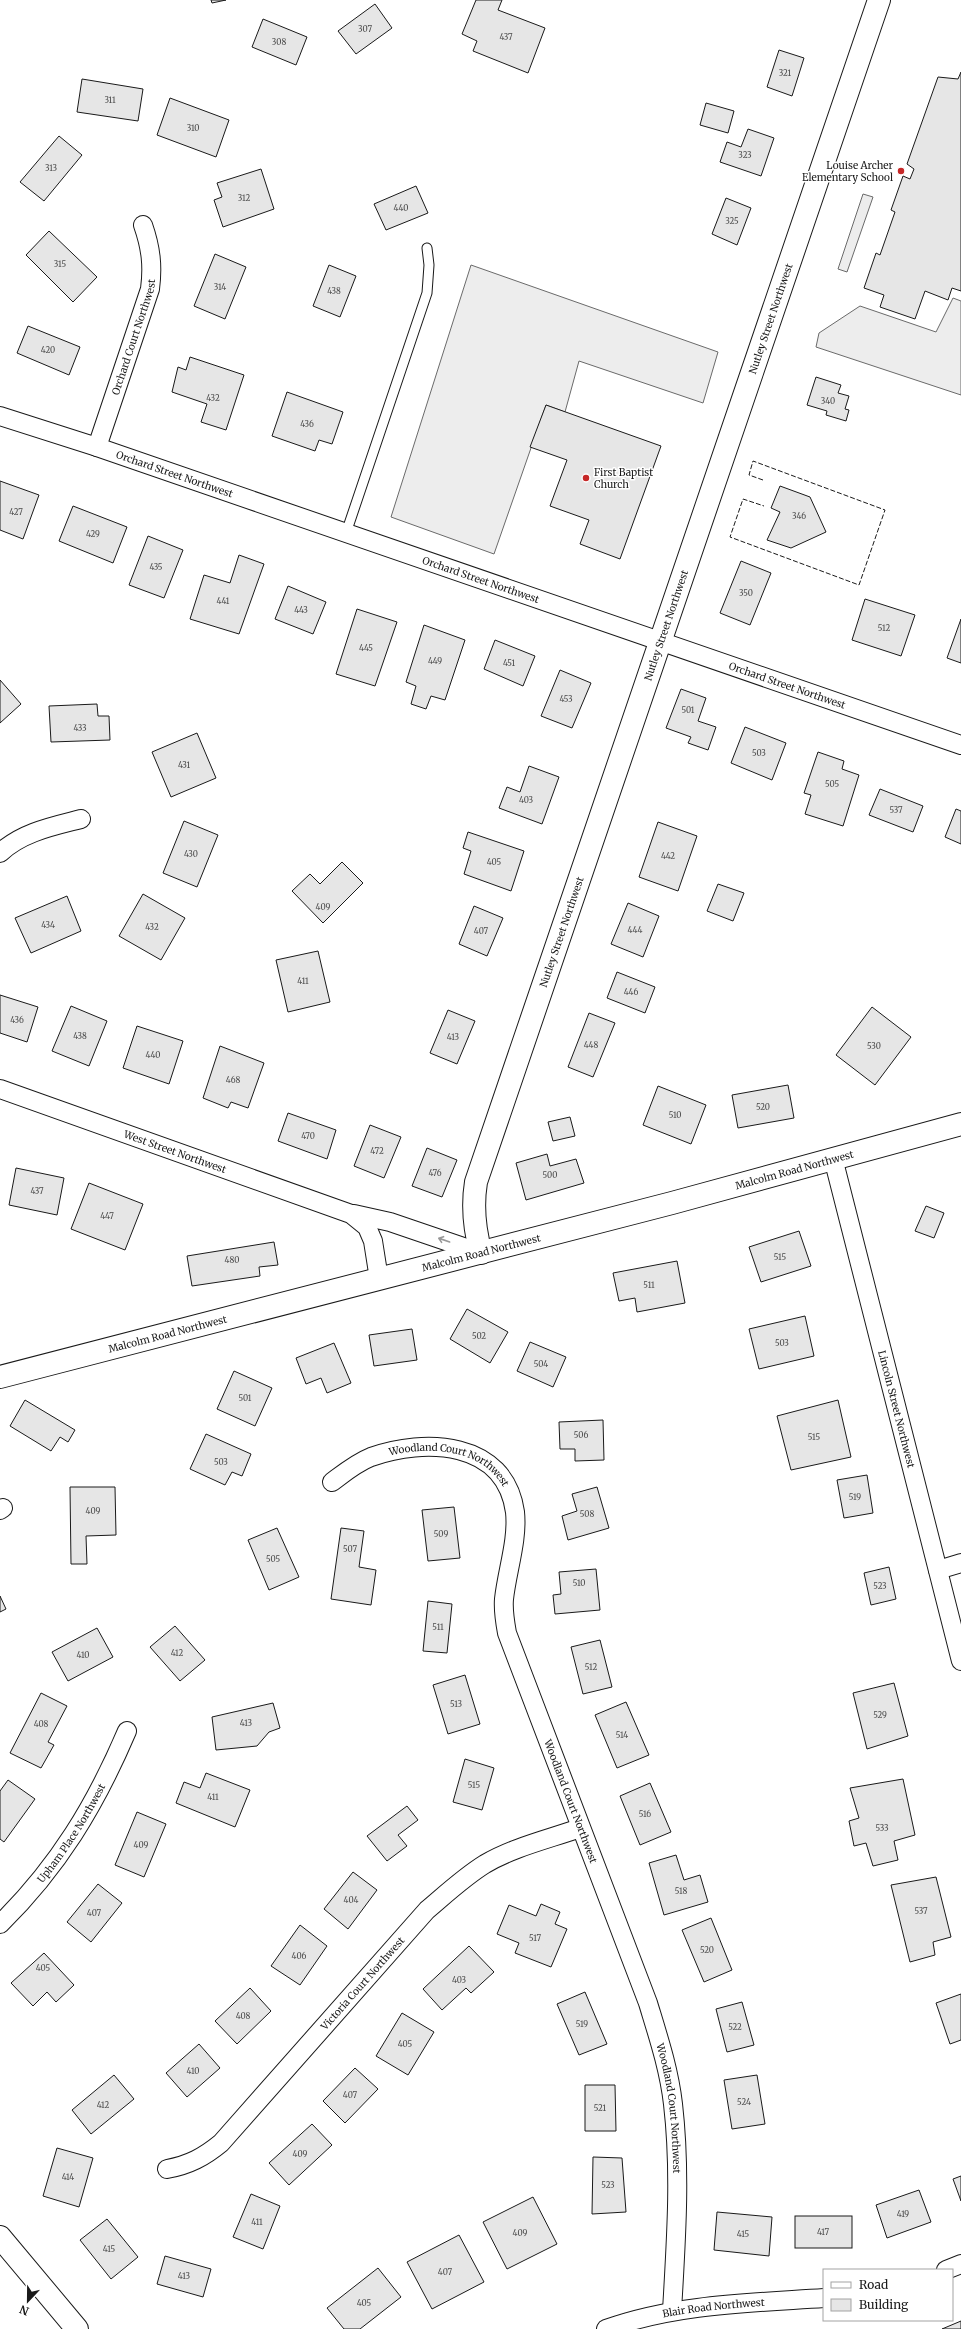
<svg xmlns="http://www.w3.org/2000/svg" width="961" height="2329" font-family="Merriweather,serif">
  <style>
    .built { fill: #ededed; stroke: #6a6a6a }
    .building { fill: #e6e6e6; stroke: #1a1a1a }
    .lines { fill: none; stroke-linecap: round; stroke-linejoin: round }
    .lane-casing { stroke: #1a1a1a; stroke-width: 11 }
    .street-casing { stroke: #1a1a1a; stroke-width: 20 }
    .secondary-casing { stroke: #1a1a1a; stroke-width: 24 }
    .primary-casing { stroke: #1a1a1a; stroke-width: 24 }
    .lane { stroke: #fff; stroke-width: 9 }
    .street { stroke: #fff; stroke-width: 18 }
    .secondary { stroke: #fff; stroke-width: 22 }
    .primary { stroke: #fff; stroke-width: 22 }
    .fence { stroke: #1a1a1a; stroke-width: 1; stroke-dasharray: 5 2; stroke-linecap: butt }
    .oneway { stroke: #989898 }
    .poi-dot { fill: #c62828; stroke: #fff; stroke-width: 1.5 }
    .labels { text-anchor: middle; dominant-baseline: central; stroke-width: 3; stroke-linejoin: round; paint-order: stroke }
    .number-label { font-size: 8px; fill: #4d4d4d }
    .poi-label { font-size: 10px; fill: #1a1a1a; stroke: #fff; text-anchor: end }
    .street-label { font-size: 10px; fill: #1a1a1a; stroke: #fff }
  </style>
  <rect width="100%" height="100%" fill="#fff"/>
  <g class="built">
    <polygon points="863,194 873,197 847,272 838,269"/>
    <polygon points="471,265 718,352 703,403 579,361 565,412 546,405 494,554 391,517"/>
    <polygon points="953,298 961,301 961,395 816,347 819,333 860,306 936,332"/>
  </g>
  <g class="building">
    <polygon points="211,0 226,0 212,3"/>
    <polygon points="476,0 502,0 498,10 545,28 528,73 473,51 477,41 462,34"/>
    <polygon points="375,4 392,28 356,54 338,31"/>
    <polygon points="263,19 307,37 296,65 252,47"/>
    <polygon points="779,50 804,58 792,96 767,87"/>
    <polygon points="961,72 961,291 952,288 948,300 925,291 915,319 880,307 884,295 864,288 876,253 880,255 895,212 891,210 903,176 910,179 914,169 907,164 938,77 958,79"/>
    <polygon points="82,79 143,89 138,121 77,112"/>
    <polygon points="170,98 229,120 216,157 157,135"/>
    <polygon points="706,103 734,111 728,133 700,125"/>
    <polygon points="748,129 774,138 761,176 720,162 727,142 741,147"/>
    <polygon points="59,136 82,155 44,201 20,182"/>
    <polygon points="261,169 274,209 223,227 214,200 222,197 217,183"/>
    <polygon points="416,186 428,213 386,230 374,204"/>
    <polygon points="726,198 751,208 737,245 712,234"/>
    <polygon points="49,231 97,277 73,302 26,255"/>
    <polygon points="215,254 246,267 225,319 194,306"/>
    <polygon points="329,265 356,276 340,317 313,306"/>
    <polygon points="28,326 80,347 69,375 17,353"/>
    <polygon points="190,357 244,375 226,430 201,422 207,404 172,392 178,367 186,370"/>
    <polygon points="816,377 841,385 838,393 849,396 845,409 849,410 846,421 826,415 827,411 807,405"/>
    <polygon points="287,392 343,412 332,444 319,440 315,451 272,436"/>
    <polygon points="546,405 661,446 620,559 580,544 589,520 550,506 567,460 530,447"/>
    <polygon points="0,481 39,495 23,539 0,530"/>
    <polygon points="780,486 810,497 826,532 791,548 767,540 780,512 771,508"/>
    <polygon points="73,506 127,527 113,563 59,541"/>
    <polygon points="148,536 183,550 164,598 129,585"/>
    <polygon points="239,555 264,564 239,634 190,619 204,575 230,583"/>
    <polygon points="741,561 771,573 750,625 720,613"/>
    <polygon points="288,586 326,602 313,634 275,619"/>
    <polygon points="865,599 915,615 901,656 852,640"/>
    <polygon points="357,609 397,622 375,686 336,674"/>
    <polygon points="961,619 961,663 947,658"/>
    <polygon points="424,625 465,640 445,700 431,696 426,709 411,704 416,686 406,682"/>
    <polygon points="495,640 535,656 523,686 484,669"/>
    <polygon points="560,670 591,683 572,728 541,716"/>
    <polygon points="0,680 21,704 0,723"/>
    <polygon points="681,689 706,698 698,721 716,727 708,750 688,743 691,737 666,728"/>
    <polygon points="97,704 98,716 109,716 110,740 51,742 49,706"/>
    <polygon points="745,727 786,743 772,780 731,763"/>
    <polygon points="197,733 216,778 171,797 152,752"/>
    <polygon points="818,752 844,761 842,769 859,775 843,826 805,814 811,795 804,793"/>
    <polygon points="529,766 559,777 542,824 499,808 507,787 520,792"/>
    <polygon points="880,789 923,806 913,832 869,815"/>
    <polygon points="956,809 961,811 961,844 945,837"/>
    <polygon points="184,821 218,835 197,887 163,873"/>
    <polygon points="658,822 697,836 678,891 639,877"/>
    <polygon points="468,832 524,851 511,891 464,874 471,851 463,848"/>
    <polygon points="342,862 363,883 323,923 292,891 310,874 320,884"/>
    <polygon points="718,884 744,893 733,921 707,911"/>
    <polygon points="143,894 185,918 161,960 119,936"/>
    <polygon points="67,896 81,931 31,953 15,918"/>
    <polygon points="628,903 659,916 643,957 611,944"/>
    <polygon points="474,906 503,918 487,956 459,944"/>
    <polygon points="318,951 330,1002 288,1012 276,960"/>
    <polygon points="617,972 655,987 645,1013 607,998"/>
    <polygon points="0,995 38,1007 27,1042 0,1033"/>
    <polygon points="71,1006 107,1021 89,1066 52,1051"/>
    <polygon points="872,1007 911,1037 875,1085 836,1055"/>
    <polygon points="448,1010 475,1021 457,1064 430,1053"/>
    <polygon points="589,1013 615,1023 593,1077 568,1067"/>
    <polygon points="137,1026 183,1041 169,1084 123,1068"/>
    <polygon points="220,1046 264,1063 248,1108 231,1102 228,1108 203,1098"/>
    <polygon points="788,1085 794,1118 738,1128 732,1095"/>
    <polygon points="658,1086 706,1105 691,1144 643,1125"/>
    <polygon points="288,1113 336,1130 327,1159 278,1141"/>
    <polygon points="570,1117 575,1136 553,1141 548,1122"/>
    <polygon points="370,1125 401,1137 384,1178 354,1166"/>
    <polygon points="427,1148 457,1160 442,1197 412,1186"/>
    <polygon points="547,1154 550,1166 576,1159 584,1183 526,1200 516,1163"/>
    <polygon points="16,1168 64,1178 57,1215 9,1205"/>
    <polygon points="89,1183 143,1204 125,1250 71,1229"/>
    <polygon points="926,1206 944,1213 934,1238 915,1231"/>
    <polygon points="799,1231 811,1266 761,1282 749,1247"/>
    <polygon points="274,1242 278,1265 259,1267 260,1276 192,1286 187,1256"/>
    <polygon points="677,1261 685,1303 637,1312 635,1298 619,1301 613,1273"/>
    <polygon points="467,1309 508,1332 490,1363 450,1339"/>
    <polygon points="805,1316 814,1356 759,1369 749,1329"/>
    <polygon points="412,1329 417,1360 374,1366 369,1335"/>
    <polygon points="530,1342 566,1357 553,1387 517,1371"/>
    <polygon points="334,1343 351,1383 327,1393 321,1378 306,1384 296,1358"/>
    <polygon points="234,1371 272,1388 255,1426 217,1409"/>
    <polygon points="25,1400 75,1430 68,1442 60,1437 51,1451 10,1426"/>
    <polygon points="838,1400 851,1457 791,1470 777,1416"/>
    <polygon points="603,1420 604,1460 575,1461 575,1449 560,1449 559,1422"/>
    <polygon points="206,1434 251,1454 242,1476 232,1472 225,1485 190,1469"/>
    <polygon points="867,1475 873,1513 844,1518 837,1480"/>
    <polygon points="70,1487 115,1487 116,1535 86,1536 87,1564 71,1564"/>
    <polygon points="597,1487 609,1528 568,1540 562,1516 577,1511 572,1494"/>
    <polygon points="454,1507 460,1558 428,1561 422,1510"/>
    <polygon points="277,1528 299,1577 269,1590 248,1540"/>
    <polygon points="341,1528 364,1531 359,1567 376,1570 371,1605 331,1599"/>
    <polygon points="889,1567 896,1599 871,1605 864,1573"/>
    <polygon points="596,1569 600,1610 555,1614 553,1595 561,1594 559,1572"/>
    <polygon points="0,1596 6,1609 0,1612"/>
    <polygon points="428,1601 452,1604 447,1653 423,1651"/>
    <polygon points="175,1626 205,1660 180,1681 150,1647"/>
    <polygon points="97,1628 113,1657 68,1681 52,1652"/>
    <polygon points="600,1640 612,1687 583,1694 571,1647"/>
    <polygon points="465,1675 480,1724 448,1734 433,1685"/>
    <polygon points="894,1683 908,1736 867,1749 853,1693"/>
    <polygon points="41,1693 67,1706 48,1742 54,1745 41,1768 10,1753"/>
    <polygon points="626,1702 649,1755 617,1768 595,1715"/>
    <polygon points="273,1703 280,1728 269,1732 257,1746 216,1750 212,1717"/>
    <polygon points="465,1759 494,1768 482,1810 453,1802"/>
    <polygon points="206,1773 250,1790 235,1827 176,1803 184,1782 200,1788"/>
    <polygon points="903,1779 915,1835 894,1841 898,1860 873,1866 866,1843 854,1846 849,1821 859,1818 850,1788"/>
    <polygon points="8,1780 35,1799 4,1842 0,1839 0,1791"/>
    <polygon points="650,1783 671,1832 640,1845 620,1796"/>
    <polygon points="407,1806 418,1820 398,1835 407,1846 387,1861 367,1836"/>
    <polygon points="137,1812 166,1824 144,1877 115,1865"/>
    <polygon points="676,1855 684,1880 700,1875 708,1902 664,1915 649,1863"/>
    <polygon points="353,1872 377,1890 348,1929 324,1909"/>
    <polygon points="936,1877 951,1937 933,1942 935,1955 910,1962 891,1885"/>
    <polygon points="98,1884 122,1903 91,1942 67,1922"/>
    <polygon points="541,1904 560,1912 555,1924 567,1929 551,1967 515,1953 519,1943 497,1934 509,1905 536,1916"/>
    <polygon points="711,1918 732,1970 704,1982 682,1930"/>
    <polygon points="300,1925 327,1946 300,1985 271,1966"/>
    <polygon points="469,1946 494,1972 471,1993 466,1988 442,2010 423,1989"/>
    <polygon points="44,1953 74,1985 56,2002 47,1992 33,2006 11,1983"/>
    <polygon points="250,1988 271,2011 237,2044 215,2021"/>
    <polygon points="585,1992 607,2044 579,2055 557,2004"/>
    <polygon points="961,1994 961,2040 950,2044 936,2003"/>
    <polygon points="742,2002 754,2045 727,2052 716,2009"/>
    <polygon points="402,2013 434,2032 408,2075 376,2056"/>
    <polygon points="199,2044 220,2068 187,2097 166,2073"/>
    <polygon points="355,2068 378,2089 345,2123 323,2101"/>
    <polygon points="114,2075 134,2099 91,2134 72,2110"/>
    <polygon points="757,2075 765,2124 732,2129 724,2080"/>
    <polygon points="585,2085 615,2085 616,2131 585,2131"/>
    <polygon points="312,2124 332,2145 289,2185 269,2163"/>
    <polygon points="57,2148 93,2158 79,2207 43,2196"/>
    <polygon points="593,2157 622,2158 626,2212 592,2214"/>
    <polygon points="961,2176 961,2201 953,2179"/>
    <polygon points="919,2190 931,2222 887,2238 876,2205"/>
    <polygon points="251,2194 280,2206 263,2249 233,2237"/>
    <polygon points="533,2197 557,2244 507,2269 483,2222"/>
    <polygon points="717,2212 772,2217 769,2256 714,2250"/>
    <rect x="795" y="2216" width="57" height="32"/>
    <polygon points="107,2219 138,2257 111,2279 80,2240"/>
    <polygon points="459,2235 484,2282 432,2309 407,2262"/>
    <polygon points="165,2256 211,2269 203,2297 157,2284"/>
    <polygon points="378,2268 401,2297 360,2329 344,2329 327,2308"/>
    <polygon points="961,2321 961,2329 942,2329"/>
  </g>
  <g class="lines">
    <g class="lane-casing">
      <polyline id="lane" points="346,533 427,293 429,265 427,248"/>
    </g>
    <g class="street-casing">
      <g id="street">
        <path id="s1" d="M0,416L97,447L961,745"/>
        <path id="s2" d="M97,447L150,289C153,266 151,248 143,225"/>
        <path d="M0,853C22,832 54,826 81,819"/>
        <path id="s3" d="M0,1089L351,1214L367,1227L373,1241L379,1279"/>
        <path id="s4" d="M833,1158L961,1661"/>
        <polyline points="354,1214 390,1222 481,1253"/>
        <path id="s5" d="M332,1482C344,1473 356,1463 371,1457C424,1438 505,1440 515,1512C518,1540 507,1571 504,1599C503,1610 505,1622 507,1633L648,2003C658,2036 669,2069 673,2104C681,2173 676,2241 672,2311"/>
        <polyline points="0,1510 3,1508"/>
        <polyline points="938,1570 961,1563"/>
        <path id="s6" d="M0,1924C58,1867 95,1806 127,1731"/>
        <path id="s7" d="M167,2169C189,2165 204,2157 221,2143L427,1910C446,1894 464,1877 485,1864C514,1847 549,1839 580,1828"/>
        <polyline points="946,2270 961,2264"/>
        <path id="s8" d="M606,2329C676,2304 750,2303 824,2298"/>
      </g>
    </g>
    <g class="secondary-casing">
      <g id="secondary">
        <path id="s9" d="M481,1253C474,1228 472,1207 476,1182L879,0"/>
        <path id="s10" d="M0,1377L672,1203L961,1124"/>
      </g>
    </g>
    <g class="primary-casing">
      <polyline id="primary" points="0,2237 77,2329"/>
    </g>
    <use href="#lane" class="lane"/>
    <use href="#street" class="street"/>
    <use href="#secondary" class="secondary"/>
    <use href="#primary" class="primary"/>
    <polyline class="fence" points="763,480 749,475 753,461 885,510 859,585 730,537 743,499 764,506"/>
  </g>
  <defs><path id="oneway-shaft" d="M-6 0H5M1.5-3L5.5 0L1.5 3" fill="none" stroke-width="1.6" stroke-linecap="round" stroke-linejoin="round"/></defs>
  <use class="oneway" href="#oneway-shaft" transform="translate(444 1240) rotate(-161)"/>
  <g class="poi-dot">
    <circle cx="901" cy="171" r="4"/>
    <circle cx="586" cy="478" r="4"/>
  </g>
  <g class="labels">
    <g class="number-label">
      <text x="365" y="29">307</text>
      <text x="506" y="37">437</text>
      <text x="279" y="42">308</text>
      <text x="785" y="73">321</text>
      <text x="110" y="100">311</text>
      <text x="193" y="128">310</text>
      <text x="745" y="155">323</text>
      <text x="51" y="168">313</text>
      <text x="244" y="198">312</text>
      <text x="401" y="208">440</text>
      <text x="732" y="221">325</text>
      <text x="60" y="264">315</text>
      <text x="220" y="287">314</text>
      <text x="334" y="291">438</text>
      <text x="48" y="350">420</text>
      <text x="213" y="398">432</text>
      <text x="828" y="401">340</text>
      <text x="307" y="424">436</text>
      <text x="16" y="512">427</text>
      <text x="799" y="516">346</text>
      <text x="93" y="534">429</text>
      <text x="156" y="567">435</text>
      <text x="746" y="593">350</text>
      <text x="223" y="601">441</text>
      <text x="301" y="610">443</text>
      <text x="884" y="628">512</text>
      <text x="366" y="648">445</text>
      <text x="435" y="661">449</text>
      <text x="509" y="663">451</text>
      <text x="566" y="699">453</text>
      <text x="688" y="710">501</text>
      <text x="80" y="728">433</text>
      <text x="759" y="753">503</text>
      <text x="184" y="765">431</text>
      <text x="832" y="784">505</text>
      <text x="526" y="800">403</text>
      <text x="896" y="810">537</text>
      <text x="191" y="854">430</text>
      <text x="668" y="856">442</text>
      <text x="494" y="862">405</text>
      <text x="323" y="907">409</text>
      <text x="48" y="925">434</text>
      <text x="152" y="927">432</text>
      <text x="635" y="930">444</text>
      <text x="481" y="931">407</text>
      <text x="303" y="981">411</text>
      <text x="631" y="992">446</text>
      <text x="17" y="1020">436</text>
      <text x="80" y="1036">438</text>
      <text x="453" y="1037">413</text>
      <text x="591" y="1045">448</text>
      <text x="874" y="1046">530</text>
      <text x="153" y="1055">440</text>
      <text x="233" y="1080">468</text>
      <text x="763" y="1107">520</text>
      <text x="675" y="1115">510</text>
      <text x="308" y="1136">470</text>
      <text x="377" y="1151">472</text>
      <text x="435" y="1173">476</text>
      <text x="550" y="1175">500</text>
      <text x="37" y="1191">437</text>
      <text x="107" y="1216">447</text>
      <text x="780" y="1257">515</text>
      <text x="232" y="1260">480</text>
      <text x="649" y="1285">511</text>
      <text x="479" y="1336">502</text>
      <text x="782" y="1343">503</text>
      <text x="541" y="1364">504</text>
      <text x="245" y="1398">501</text>
      <text x="581" y="1435">506</text>
      <text x="814" y="1437">515</text>
      <text x="221" y="1462">503</text>
      <text x="855" y="1497">519</text>
      <text x="93" y="1511">409</text>
      <text x="587" y="1514">508</text>
      <text x="441" y="1534">509</text>
      <text x="350" y="1549">507</text>
      <text x="273" y="1559">505</text>
      <text x="579" y="1583">510</text>
      <text x="880" y="1586">523</text>
      <text x="438" y="1627">511</text>
      <text x="177" y="1653">412</text>
      <text x="83" y="1655">410</text>
      <text x="591" y="1667">512</text>
      <text x="456" y="1704">513</text>
      <text x="880" y="1715">529</text>
      <text x="246" y="1723">413</text>
      <text x="41" y="1724">408</text>
      <text x="622" y="1735">514</text>
      <text x="474" y="1785">515</text>
      <text x="213" y="1797">411</text>
      <text x="645" y="1814">516</text>
      <text x="882" y="1828">533</text>
      <text x="141" y="1845">409</text>
      <text x="681" y="1891">518</text>
      <text x="351" y="1900">404</text>
      <text x="921" y="1911">537</text>
      <text x="94" y="1913">407</text>
      <text x="535" y="1938">517</text>
      <text x="707" y="1950">520</text>
      <text x="299" y="1956">406</text>
      <text x="43" y="1968">405</text>
      <text x="459" y="1980">403</text>
      <text x="243" y="2016">408</text>
      <text x="582" y="2024">519</text>
      <text x="735" y="2027">522</text>
      <text x="405" y="2044">405</text>
      <text x="193" y="2071">410</text>
      <text x="350" y="2095">407</text>
      <text x="744" y="2102">524</text>
      <text x="103" y="2105">412</text>
      <text x="600" y="2108">521</text>
      <text x="300" y="2154">409</text>
      <text x="68" y="2177">414</text>
      <text x="608" y="2185">523</text>
      <text x="903" y="2214">419</text>
      <text x="257" y="2222">411</text>
      <text x="823" y="2232">417</text>
      <text x="520" y="2233">409</text>
      <text x="743" y="2234">415</text>
      <text x="109" y="2249">415</text>
      <text x="445" y="2272">407</text>
      <text x="184" y="2276">413</text>
      <text x="364" y="2303">405</text>
    </g>
    <g class="poi-label">
      <text x="893" y="165">Louise Archer<tspan x="893" dy="12">Elementary School</tspan></text>
      <text x="594" y="472" text-anchor="start">First Baptist<tspan x="594" dy="12">Church</tspan></text>
    </g>
    <g class="street-label">
      <text stroke="none"><textPath href="#s9" startOffset="984">Nutley Street Northwest</textPath></text>
      <text stroke="none"><textPath href="#s2" startOffset="116">Orchard Court Northwest</textPath></text>
      <text stroke="none"><textPath href="#s1" startOffset="184">Orchard Street Northwest</textPath></text>
      <text stroke="none"><textPath href="#s1" startOffset="508">Orchard Street Northwest</textPath></text>
      <text stroke="none"><textPath href="#s9" startOffset="660">Nutley Street Northwest</textPath></text>
      <text stroke="none"><textPath href="#s1" startOffset="832">Orchard Street Northwest</textPath></text>
      <text stroke="none"><textPath href="#s9" startOffset="336">Nutley Street Northwest</textPath></text>
      <text stroke="none"><textPath href="#s3" startOffset="186">West Street Northwest</textPath></text>
      <text stroke="none"><textPath href="#s10" startOffset="821">Malcolm Road Northwest</textPath></text>
      <text stroke="none"><textPath href="#s10" startOffset="497">Malcolm Road Northwest</textPath></text>
      <text stroke="none"><textPath href="#s10" startOffset="173">Malcolm Road Northwest</textPath></text>
      <text stroke="none"><textPath href="#s4" startOffset="259">Lincoln Street Northwest</textPath></text>
      <text stroke="none"><textPath href="#s5" startOffset="131">Woodland Court Northwest</textPath></text>
      <text stroke="none"><textPath href="#s5" startOffset="527">Woodland Court Northwest</textPath></text>
      <text stroke="none"><textPath href="#s6" startOffset="116">Upham Place Northwest</textPath></text>
      <text stroke="none"><textPath href="#s7" startOffset="274">Victoria Court Northwest</textPath></text>
      <text stroke="none"><textPath href="#s5" startOffset="851">Woodland Court Northwest</textPath></text>
      <text stroke="none"><textPath href="#s8" startOffset="110">Blair Road Northwest</textPath></text>
    </g>
  </g>
  <rect x="823" y="2269" width="130" height="52" fill="#ffffff" stroke="#a3a3a3"/>
  <rect x="831" y="2282" width="20" height="6" fill="#ffffff" stroke="#a3a3a3"/>
  <text x="859" y="2289" font-size="12" fill="#1a1a1a">Road</text>
  <rect x="831" y="2299" width="20" height="12" fill="#e6e6e6" stroke="#a3a3a3"/>
  <text x="859" y="2309" font-size="12" fill="#1a1a1a">Building</text>
  <g transform="translate(28 2301) rotate(202)" stroke="#ffffff" stroke-width="3" paint-order="stroke">
  <path d="M0-3L7 15L0 10L-7 15Z" fill="#1a1a1a"/>
  <text y="-6" font-size="11" font-weight="bold" text-anchor="middle" fill="#1a1a1a">N</text>
  </g>
</svg>
